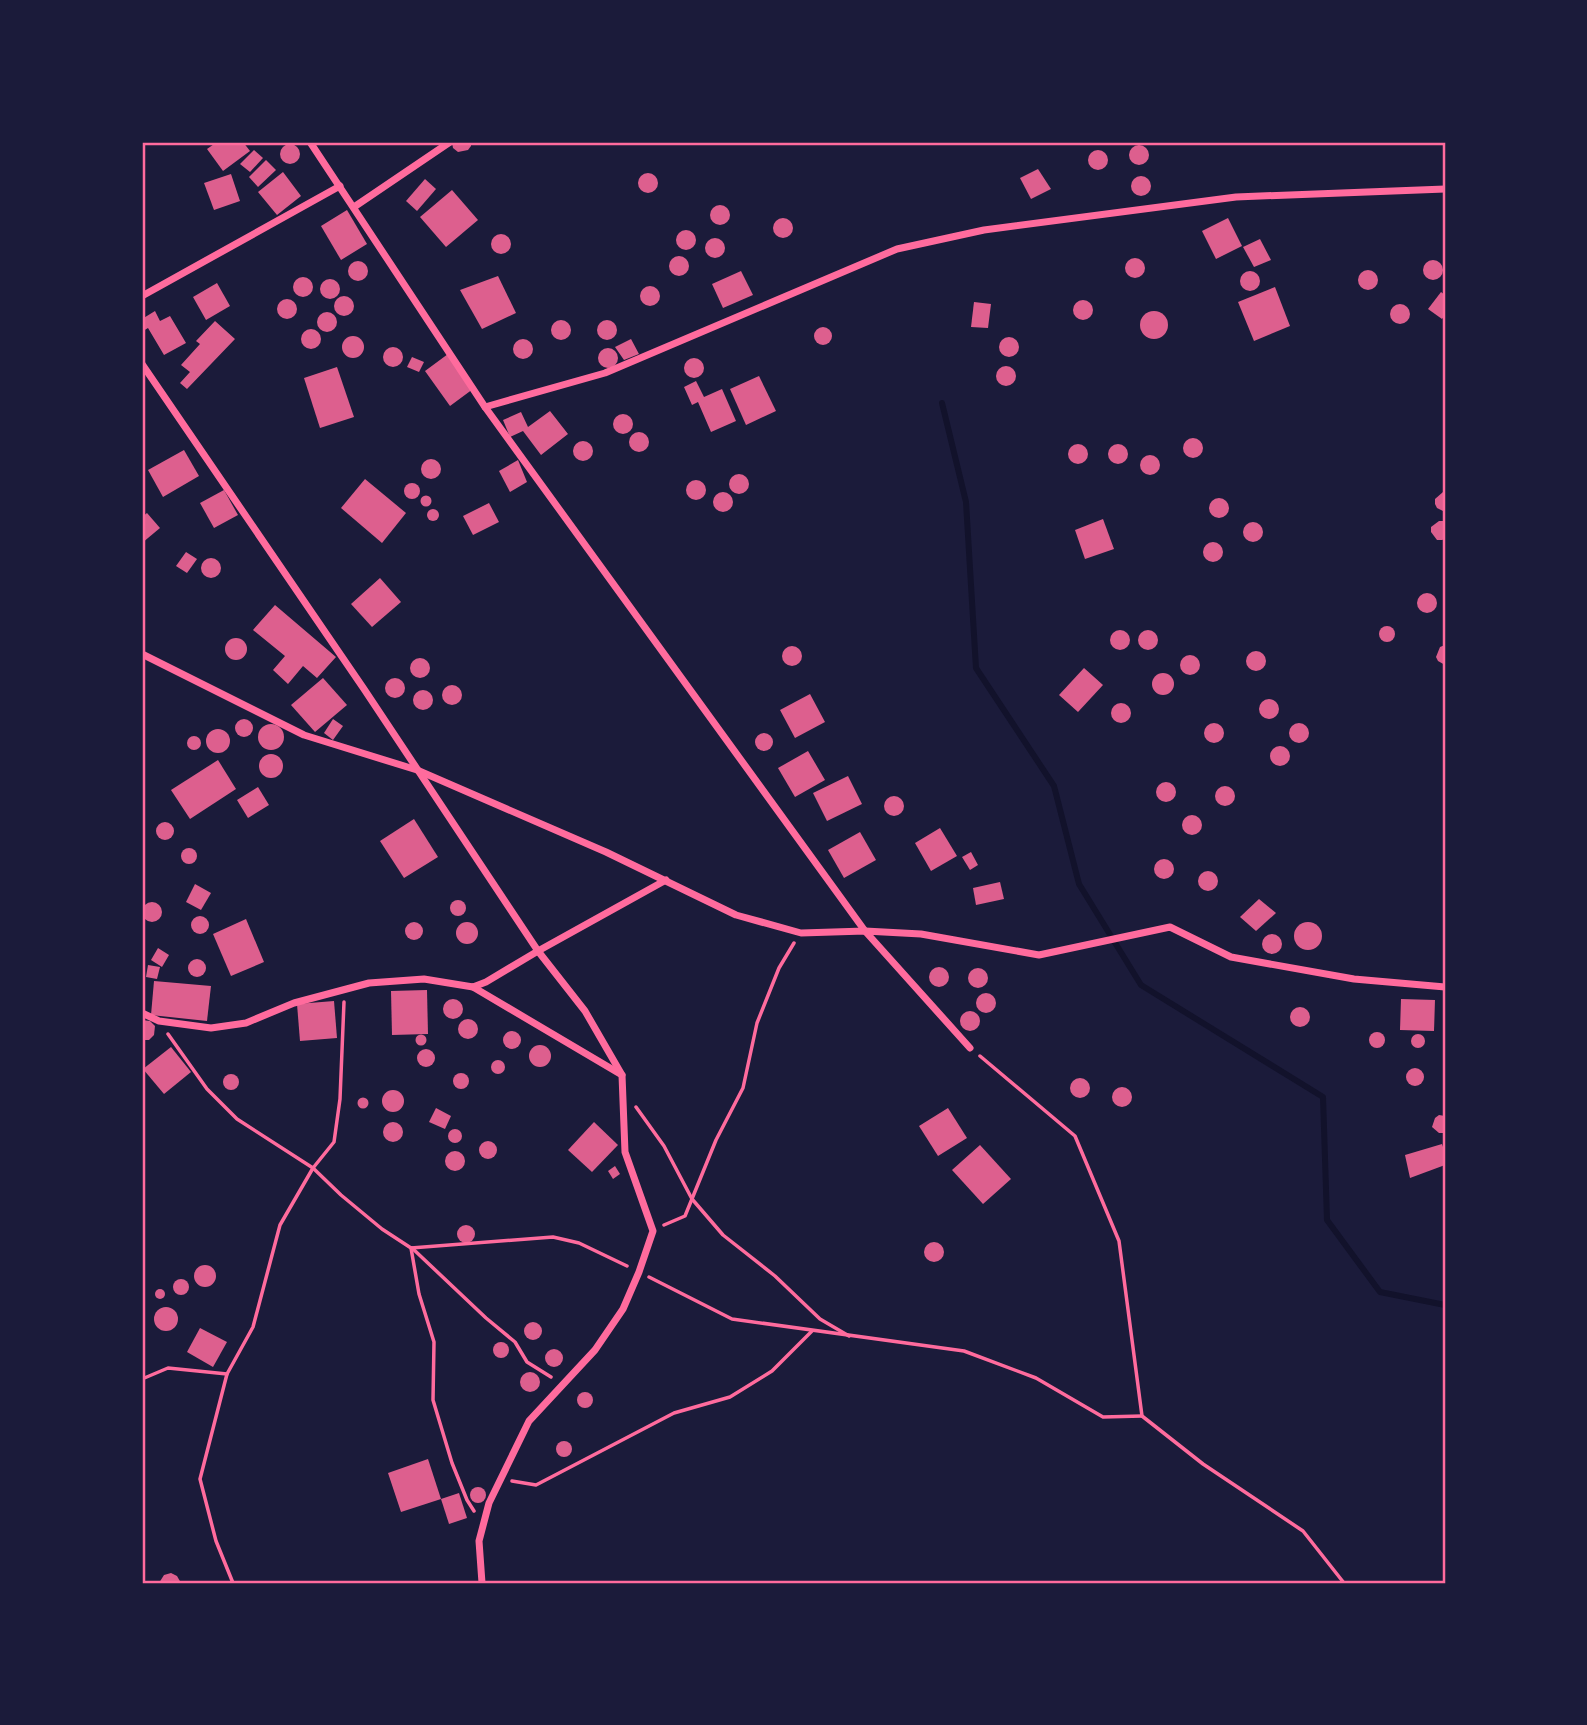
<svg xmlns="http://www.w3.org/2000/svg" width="1587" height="1725" font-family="Mulish,sans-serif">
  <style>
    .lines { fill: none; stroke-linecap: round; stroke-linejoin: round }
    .stream { stroke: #12122b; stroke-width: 6 }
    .building { fill: #dd5f8e }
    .path { stroke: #ff6b9d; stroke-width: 3.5 }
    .minor { stroke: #ff6b9d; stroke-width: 7 }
    .neatline { fill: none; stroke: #ff6b9d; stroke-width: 2.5 }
  </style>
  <rect width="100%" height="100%" fill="#1b1b3a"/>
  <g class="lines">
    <polyline class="stream" points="942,403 966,502 976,668 1054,786 1079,884 1141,985 1323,1097 1327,1220 1380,1292 1445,1305"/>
  </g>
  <g class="building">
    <polygon points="217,142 243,142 250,151 223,171 207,149"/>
    <polygon points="452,142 471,142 471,146 468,150 458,152 453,148"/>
    <circle cx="290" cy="154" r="10"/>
    <circle cx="1139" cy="155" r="10"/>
    <polygon points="254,150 263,158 250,172 240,164"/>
    <circle cx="1098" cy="160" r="10"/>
    <polygon points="266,160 276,170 258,187 249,177"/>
    <polygon points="1038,169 1051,189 1031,199 1020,178"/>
    <polygon points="283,172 301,196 277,215 258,192"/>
    <circle cx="648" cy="183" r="10"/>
    <polygon points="231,174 240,201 214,210 204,183"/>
    <circle cx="1141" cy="186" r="10"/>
    <polygon points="425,179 436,189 417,211 406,201"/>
    <polygon points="452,190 478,220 446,247 420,217"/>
    <circle cx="720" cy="215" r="10"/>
    <polygon points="347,210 367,244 341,260 321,226"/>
    <polygon points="1228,218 1242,246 1216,259 1202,231"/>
    <circle cx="783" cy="228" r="10"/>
    <circle cx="686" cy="240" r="10"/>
    <circle cx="501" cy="244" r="10"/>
    <circle cx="715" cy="248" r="10"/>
    <polygon points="1260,239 1271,260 1254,267 1243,247"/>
    <circle cx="679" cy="266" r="10"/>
    <circle cx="1135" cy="268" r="10"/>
    <circle cx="1433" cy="270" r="10"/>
    <circle cx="358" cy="271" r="10"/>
    <circle cx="1368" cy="280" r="10"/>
    <polygon points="741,271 753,295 723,308 712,284"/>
    <circle cx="1250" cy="281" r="10"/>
    <polygon points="498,276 516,313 482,329 460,290"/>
    <circle cx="303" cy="287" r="10"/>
    <circle cx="330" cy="289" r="10"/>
    <polygon points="217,283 230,306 206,320 193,297"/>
    <circle cx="650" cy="296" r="10"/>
    <polygon points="1275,287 1290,326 1254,341 1238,302"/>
    <polygon points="1441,292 1445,295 1445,315 1442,319 1428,309"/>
    <circle cx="344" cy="306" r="10"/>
    <circle cx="287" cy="309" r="10"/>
    <circle cx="1083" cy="310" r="10"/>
    <polygon points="974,302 991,304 988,328 971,327"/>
    <circle cx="1400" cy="314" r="10"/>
    <circle cx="1154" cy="325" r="14"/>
    <polygon points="155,311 160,321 170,316 186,343 164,355 148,328 143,331 142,328 142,319"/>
    <circle cx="327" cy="322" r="10"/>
    <circle cx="561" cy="330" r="10"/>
    <circle cx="607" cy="330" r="10"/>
    <polygon points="215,321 235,339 187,389 180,383 190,372 181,365 200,344 196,341"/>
    <circle cx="823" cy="336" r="9"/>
    <circle cx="311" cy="339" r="10"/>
    <circle cx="353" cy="347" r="11"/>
    <circle cx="1009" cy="347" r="10"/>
    <polygon points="631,339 639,354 624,360 615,347"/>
    <circle cx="523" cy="349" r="10"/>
    <circle cx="393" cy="357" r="10"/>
    <circle cx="608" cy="358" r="10"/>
    <polygon points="448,354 473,389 450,406 425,371"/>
    <polygon points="412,357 424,362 419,372 407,367"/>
    <circle cx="694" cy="368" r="10"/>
    <circle cx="1006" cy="376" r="10"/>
    <polygon points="337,367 354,417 320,428 304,378"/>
    <polygon points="759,376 776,411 746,425 730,389"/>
    <polygon points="696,381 704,397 722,389 736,421 711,432 698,402 692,405 684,387"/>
    <polygon points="550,411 568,434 541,455 523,431 510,437 503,420 521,412 528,427"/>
    <circle cx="623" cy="424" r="10"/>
    <circle cx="639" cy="442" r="10"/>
    <circle cx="1193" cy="448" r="10"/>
    <circle cx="583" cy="451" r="10"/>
    <circle cx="1118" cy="454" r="10"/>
    <circle cx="1078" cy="454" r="10"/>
    <polygon points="184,450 199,476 163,497 148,470"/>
    <circle cx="1150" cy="465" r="10"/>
    <circle cx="431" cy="469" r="10"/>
    <polygon points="518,460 527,482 510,492 499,471"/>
    <circle cx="739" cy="484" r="10"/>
    <polygon points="365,479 406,513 382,543 341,508"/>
    <circle cx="696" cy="490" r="10"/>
    <circle cx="412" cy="491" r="8"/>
    <polygon points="224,490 238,515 214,528 200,503"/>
    <polygon points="1443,492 1445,493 1445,512 1437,508 1435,504 1435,499"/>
    <circle cx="723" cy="502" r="10"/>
    <circle cx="426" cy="501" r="5.5"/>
    <circle cx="1219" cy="508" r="10"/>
    <polygon points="489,503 499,522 473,535 463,516"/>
    <circle cx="433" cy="515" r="6"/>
    <polygon points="147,513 160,528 142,543 142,517"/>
    <polygon points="1103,519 1114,549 1085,559 1075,530"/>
    <polygon points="1439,521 1445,521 1445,539 1442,540 1437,540 1431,532 1431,527"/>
    <circle cx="1253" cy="532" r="10"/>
    <circle cx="1213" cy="552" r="10"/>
    <polygon points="186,552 197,559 187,573 176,566"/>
    <circle cx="211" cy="568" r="10"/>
    <polygon points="380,578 401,602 372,627 351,604"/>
    <circle cx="1427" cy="603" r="10"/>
    <polygon points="275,605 336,657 317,678 303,666 288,684 273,670 285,656 253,630"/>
    <circle cx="1387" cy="634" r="8"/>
    <circle cx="1120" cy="640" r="10"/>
    <circle cx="1148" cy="640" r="10"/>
    <circle cx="236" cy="649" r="11"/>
    <polygon points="1445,645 1445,665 1438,661 1436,657 1440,647"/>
    <circle cx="792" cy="656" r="10"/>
    <circle cx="1256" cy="661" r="10"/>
    <circle cx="1190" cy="665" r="10"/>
    <circle cx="420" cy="668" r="10"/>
    <polygon points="1084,668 1103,685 1078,712 1059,695"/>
    <circle cx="1163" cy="684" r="11"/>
    <polygon points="323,678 347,705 315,732 291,705"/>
    <circle cx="395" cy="688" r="10"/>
    <circle cx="452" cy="695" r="10"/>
    <circle cx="423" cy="700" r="10"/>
    <polygon points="810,694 825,722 795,738 780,710"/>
    <circle cx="1269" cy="709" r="10"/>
    <circle cx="1121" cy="713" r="10"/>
    <polygon points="333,719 343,726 333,740 324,733"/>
    <circle cx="244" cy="728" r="9"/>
    <circle cx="1299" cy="733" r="10"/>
    <circle cx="1214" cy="733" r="10"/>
    <circle cx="271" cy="737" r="13"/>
    <circle cx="218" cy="741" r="12"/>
    <circle cx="764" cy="742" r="9"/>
    <circle cx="194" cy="743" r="7"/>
    <circle cx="1280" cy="756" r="10"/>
    <polygon points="808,751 825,780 795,797 778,768"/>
    <circle cx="271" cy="766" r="12"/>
    <polygon points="218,760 236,789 190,819 171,790"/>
    <polygon points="848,776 862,804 827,821 813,793"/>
    <circle cx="1166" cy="792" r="10"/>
    <circle cx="1225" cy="796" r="10"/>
    <polygon points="258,787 269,805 248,818 237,800"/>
    <circle cx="894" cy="806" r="10"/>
    <circle cx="1192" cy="825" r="10"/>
    <polygon points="414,819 438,857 404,878 380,841"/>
    <circle cx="165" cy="831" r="9"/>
    <polygon points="940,828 957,856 931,871 915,843"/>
    <polygon points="860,832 876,860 844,878 828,850"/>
    <circle cx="189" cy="856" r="8"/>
    <polygon points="971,852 978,865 970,870 962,857"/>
    <circle cx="1164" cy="869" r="10"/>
    <circle cx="1208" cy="881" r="10"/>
    <polygon points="1000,882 1004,899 976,905 973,888"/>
    <polygon points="195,884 211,893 201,910 186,902"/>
    <polygon points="1259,899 1276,913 1256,931 1240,917"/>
    <circle cx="458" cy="908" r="8"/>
    <circle cx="152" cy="912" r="10"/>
    <circle cx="200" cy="925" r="9"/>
    <polygon points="246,919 264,962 231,976 213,934"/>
    <circle cx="467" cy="933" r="11"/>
    <circle cx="1308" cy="936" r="14"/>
    <circle cx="414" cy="931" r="9"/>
    <circle cx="1272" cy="944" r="10"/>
    <polygon points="158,948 169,955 162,967 151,960"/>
    <circle cx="197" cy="968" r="9"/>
    <polygon points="148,965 160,967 157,979 146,977"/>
    <circle cx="939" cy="977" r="10"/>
    <circle cx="978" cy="978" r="10"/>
    <polygon points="154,981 211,986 207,1021 151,1015"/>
    <polygon points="427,990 428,1034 392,1035 391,991"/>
    <circle cx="986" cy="1003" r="10"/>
    <circle cx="453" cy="1009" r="10"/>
    <polygon points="1401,999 1435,1000 1434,1031 1400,1030"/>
    <polygon points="334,1001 337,1038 300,1041 297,1004"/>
    <circle cx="1300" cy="1017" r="10"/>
    <circle cx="970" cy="1021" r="10"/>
    <circle cx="468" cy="1029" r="10"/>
    <polygon points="142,1020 150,1021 155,1026 154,1035 149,1040 142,1040"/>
    <circle cx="512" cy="1040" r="9"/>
    <circle cx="1377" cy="1040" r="8"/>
    <circle cx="1418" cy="1041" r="7"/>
    <circle cx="421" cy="1040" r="5.5"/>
    <circle cx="540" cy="1056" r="11"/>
    <polygon points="171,1047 191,1072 164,1094 143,1069"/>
    <circle cx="426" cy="1058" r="9"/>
    <circle cx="498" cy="1067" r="7"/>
    <circle cx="1415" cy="1077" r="9"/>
    <circle cx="461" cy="1081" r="8"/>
    <circle cx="231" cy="1082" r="8"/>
    <circle cx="1080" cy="1088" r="10"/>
    <circle cx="1122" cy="1097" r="10"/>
    <circle cx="393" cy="1101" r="11"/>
    <circle cx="363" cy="1103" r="5.5"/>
    <polygon points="436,1108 451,1116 445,1129 429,1122"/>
    <polygon points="948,1108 967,1138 938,1156 919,1126"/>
    <polygon points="1439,1115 1445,1116 1444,1133 1439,1133 1432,1127 1435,1118"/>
    <circle cx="393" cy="1132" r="10"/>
    <polygon points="594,1122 618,1145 592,1172 568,1150"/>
    <circle cx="455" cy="1136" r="7"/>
    <circle cx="488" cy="1150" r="9"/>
    <polygon points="1442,1144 1445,1153 1445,1165 1410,1178 1405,1155"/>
    <polygon points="980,1145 1011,1179 983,1204 952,1170"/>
    <circle cx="455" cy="1161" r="10"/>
    <polygon points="615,1166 620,1174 613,1179 608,1171"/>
    <circle cx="466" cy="1234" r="9"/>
    <circle cx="934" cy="1252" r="10"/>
    <circle cx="205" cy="1276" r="11"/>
    <circle cx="181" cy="1287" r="8"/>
    <circle cx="160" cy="1294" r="5"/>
    <circle cx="166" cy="1319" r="12"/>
    <circle cx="533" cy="1331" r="9"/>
    <polygon points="200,1328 227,1342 213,1367 187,1352"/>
    <circle cx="501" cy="1350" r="8"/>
    <circle cx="554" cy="1358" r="9"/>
    <circle cx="530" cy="1382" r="10"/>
    <circle cx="585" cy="1400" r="8"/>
    <circle cx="564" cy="1449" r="8"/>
    <polygon points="428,1459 441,1499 401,1512 388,1473"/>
    <circle cx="478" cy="1495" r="8"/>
    <polygon points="459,1493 467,1518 449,1524 441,1499"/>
    <polygon points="171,1573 177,1576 181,1583 159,1583 164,1575"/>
  </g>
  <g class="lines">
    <g class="path">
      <polyline points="168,1034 207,1089 237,1119 313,1168 341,1195 382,1229 411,1248 553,1237 579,1243 627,1266"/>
      <polyline points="980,1056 1075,1136 1119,1241 1142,1416 1203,1464 1303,1531 1344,1583"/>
      <polyline points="636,1107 664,1146 692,1199 723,1235 775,1276 820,1319 849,1336"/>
      <polyline points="664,1225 685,1216 716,1140 743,1088 757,1023 779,968 794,943"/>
      <polyline points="411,1248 419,1294 434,1342 433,1400 452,1463 467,1500 474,1511"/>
      <polyline points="412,1248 486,1318 515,1342 527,1362 551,1377"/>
      <polyline points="649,1277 732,1319 964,1351 1036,1378 1103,1417 1142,1416"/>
      <polyline points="142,1379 168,1368 227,1374"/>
      <polyline points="512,1481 536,1485 674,1413 730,1397 772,1371 812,1331"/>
      <polyline points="233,1583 216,1541 200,1479 227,1374 253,1327 280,1225 313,1168 334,1142 340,1099 344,1002"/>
    </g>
    <g class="minor">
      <polyline points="310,142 485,407 865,931 970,1048"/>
      <polyline points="354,207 450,142"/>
      <polyline points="142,296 340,186"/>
      <polyline points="142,364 364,689 538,951 585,1011 622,1075 625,1152 653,1231 639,1272 623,1309 595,1350 529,1421 489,1503 479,1541 482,1583"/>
      <polyline points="485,407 605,373 897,249 984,230 1236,197 1445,189"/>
      <polyline points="142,654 304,735 417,770 606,852 736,915 801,933 865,931 921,934 1039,955 1170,927 1231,957 1354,979 1445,987"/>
      <polyline points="473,987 622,1075"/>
      <polyline points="142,1013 159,1021 211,1028 246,1023 294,1003 369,983 424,979 473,987 486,982 538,951 666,880"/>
    </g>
  </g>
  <rect width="1587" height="1725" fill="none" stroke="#1b1b3a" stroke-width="287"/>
  <rect x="144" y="144" width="1300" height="1438" class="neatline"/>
</svg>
